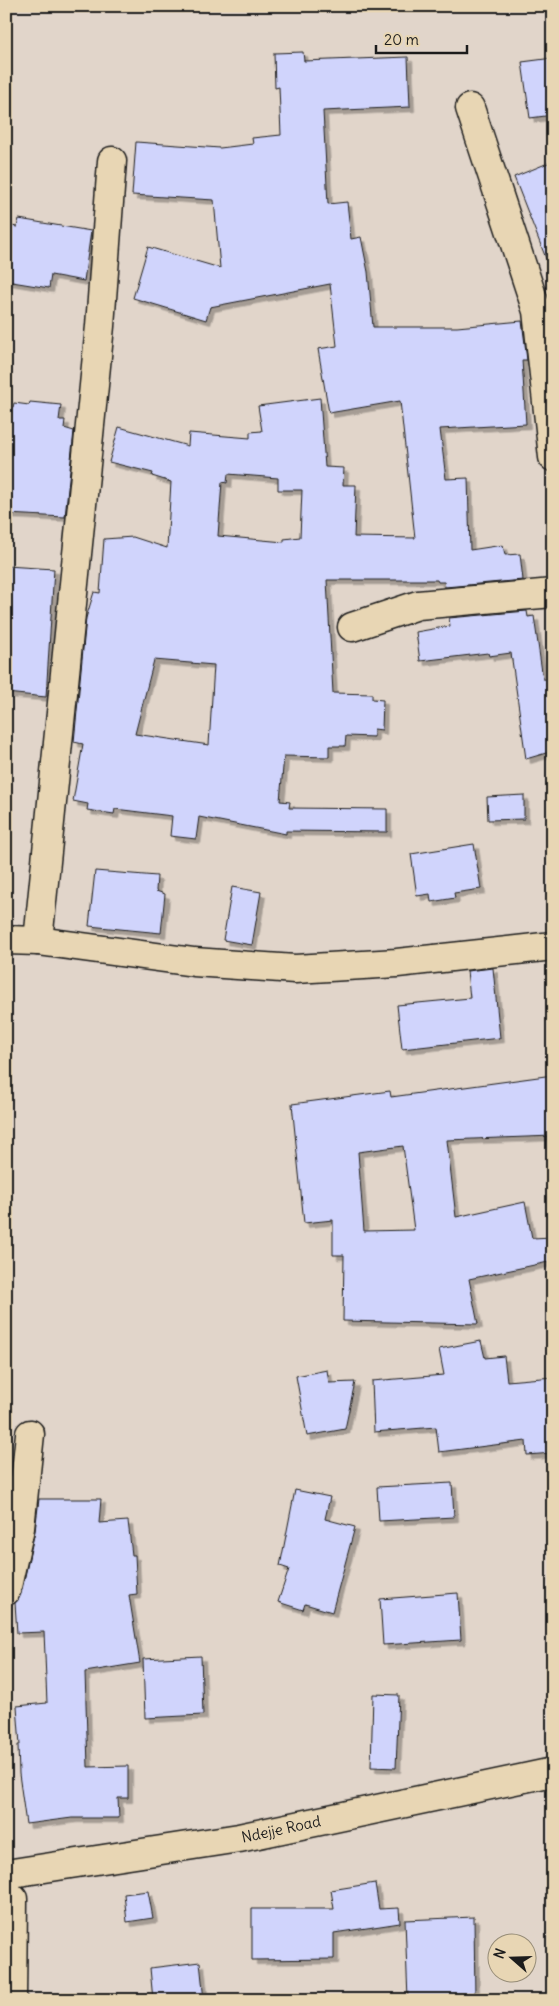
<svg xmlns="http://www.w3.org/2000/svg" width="559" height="2006" font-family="Delius,sans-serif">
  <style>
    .building { fill: #d0d4fc; stroke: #1c1c1c; fill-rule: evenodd; filter: url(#shadow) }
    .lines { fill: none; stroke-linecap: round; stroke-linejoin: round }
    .minor-casing { stroke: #1c1c1c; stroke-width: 31 }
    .tertiary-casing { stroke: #1c1c1c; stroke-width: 31 }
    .minor { stroke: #e8d6b4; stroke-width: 28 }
    .tertiary { stroke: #e8d6b4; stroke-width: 28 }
    .labels { text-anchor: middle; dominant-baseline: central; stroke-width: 4; stroke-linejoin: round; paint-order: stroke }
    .street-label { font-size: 15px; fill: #1c1c1c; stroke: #e8d6b4 }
  </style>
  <defs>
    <filter id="shadow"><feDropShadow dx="4.5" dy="4.5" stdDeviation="0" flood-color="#0004"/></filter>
  </defs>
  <rect width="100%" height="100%" fill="#e1d5ca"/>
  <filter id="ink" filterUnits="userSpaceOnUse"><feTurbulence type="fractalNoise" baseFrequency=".02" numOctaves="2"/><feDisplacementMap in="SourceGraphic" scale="10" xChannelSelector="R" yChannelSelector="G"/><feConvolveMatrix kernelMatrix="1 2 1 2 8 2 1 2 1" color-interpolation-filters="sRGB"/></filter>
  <g filter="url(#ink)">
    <g class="building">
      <path d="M303,52L304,61L408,57L410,107L323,111L328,204L347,202L351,239L361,237L368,272L373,327H457L522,321L527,360H522L526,424L440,429L446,479L468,478L470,550L503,545L505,555L520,554L523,580L445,587L444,582H438L437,580H327L333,693L372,694V699L383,700L382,730L374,729V737L346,736L345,746H329V757L284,756L280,801L290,802L289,808L387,809V832L286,831V834L199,817L196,839L170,836L172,816L115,809L114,814L87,810L88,804L73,801L83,744L74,742L86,618L94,592L100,593L104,539L133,537L167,548L171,482L152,476L153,473L109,462L119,427L188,446L189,433L250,438V432L262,431L258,406L320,398L325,467L344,468L343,485H356L354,537L415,538L400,401L329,413L318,349L337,346L330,284L210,307L206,320L133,298L148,247L220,268L214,200L132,195L136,142L220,148L253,144L252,138L281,135L279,87L275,88L274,53ZM228,474L278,478V490H302L300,537L284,539V542L218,536L222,482L227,483ZM154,660L214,665L209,745L135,734Z"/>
      <polygon points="553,58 553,115 530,118 522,62"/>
      <polygon points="553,161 553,271 551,271 514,177"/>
      <polygon points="19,219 91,231 84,281 51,275 49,288 6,281 6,225 17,227"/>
      <polygon points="30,402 61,405 59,420 65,420 64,428 74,431 65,517 6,514 6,406 13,407 14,403 29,405"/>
      <polygon points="6,566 54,569 46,697 6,693"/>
      <polygon points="527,611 528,617 534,616 543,679 553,680 553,751 526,759 511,653 489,656 488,653 420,661 416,632 450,626 449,618"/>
      <polygon points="524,795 524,819 488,820 487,797"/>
      <polygon points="474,844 481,889 454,893 455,898 431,902 430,894 417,896 411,854"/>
      <polygon points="95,871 157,876 156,891 165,894 161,933 89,926"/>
      <polygon points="232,887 261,892 252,945 223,940"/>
      <polygon points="493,968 500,1038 402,1049 397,1005 470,998 467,971"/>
      <path d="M553,1075V1136L447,1140L456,1217L525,1202L532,1238L553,1237V1261L469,1279L478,1324L343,1321L344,1255H333V1220L304,1223L292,1104L390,1091L391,1097ZM403,1146L414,1230L364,1231L358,1152Z"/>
      <polygon points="481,1341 485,1358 504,1356 507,1381 553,1377 553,1453 527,1455 526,1441 439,1452 436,1427 374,1432 372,1381 444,1375 439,1349"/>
      <polygon points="327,1370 329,1383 355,1382 345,1429 307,1436 296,1376"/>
      <polygon points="452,1483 454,1517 379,1521 377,1487"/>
      <polygon points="295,1490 330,1497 325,1519 355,1527 332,1612 305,1604 303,1610 278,1602 289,1569 280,1566"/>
      <polygon points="39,1499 101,1499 99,1523 128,1521 132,1555 135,1555 137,1594 129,1595 140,1663 85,1672 88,1767 128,1766 128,1798 118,1798 119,1818 72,1818 26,1824 19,1774 18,1745 20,1745 17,1706 47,1703 44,1632 17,1633 15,1603 21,1594 35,1531"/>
      <polygon points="458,1593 461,1640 383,1645 380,1599"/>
      <polygon points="201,1656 203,1715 145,1718 143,1659"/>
      <polygon points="373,1694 399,1695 396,1768 371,1767"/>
      <polygon points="375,1883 379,1909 399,1908 400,1923 334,1933 334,1959 252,1960 252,1909 334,1909 331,1890"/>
      <polygon points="148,1891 153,1918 127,1922 124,1894"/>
      <polygon points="474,1917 475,2000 408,2000 405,1920"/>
      <polygon points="200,1962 204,2000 153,2000 150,1968"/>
    </g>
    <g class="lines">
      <g class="minor-casing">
        <g id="minor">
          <polyline points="470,108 537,311 553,457"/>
          <polyline points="352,627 418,605 553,593"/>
          <polyline points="6,940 38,941 194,962 295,969 397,963 553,946"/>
          <polyline points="38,941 100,326 112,161"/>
          <polyline points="6,1591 20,1528 30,1434"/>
          <polyline points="6,1892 13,1899 12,2000"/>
        </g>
      </g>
      <g class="tertiary-casing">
        <polyline id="tertiary" points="6,1874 239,1838 553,1772"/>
      </g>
      <use href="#minor" class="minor"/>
      <use href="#tertiary" class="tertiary"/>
    </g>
  </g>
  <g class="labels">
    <g class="street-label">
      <text transform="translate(281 1829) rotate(-12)">Ndejje Road</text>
    </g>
  </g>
  <rect width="559" height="2006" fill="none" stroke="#e8d6b4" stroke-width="25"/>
  <rect x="12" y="12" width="534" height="1981" fill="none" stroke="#1c1c1c" stroke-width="2" filter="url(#ink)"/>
  <g transform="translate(512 1958) rotate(290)"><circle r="24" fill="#e8d6b4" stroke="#968c77"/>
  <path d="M0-4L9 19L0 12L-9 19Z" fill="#1c1c1c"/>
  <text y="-8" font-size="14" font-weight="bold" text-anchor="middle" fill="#1c1c1c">N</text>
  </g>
  <path d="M376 45v8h91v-8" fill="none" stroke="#1c1c1c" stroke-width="2.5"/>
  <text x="384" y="45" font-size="15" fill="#1c1c1c" stroke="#e8d6b4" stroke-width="4" paint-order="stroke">20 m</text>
</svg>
